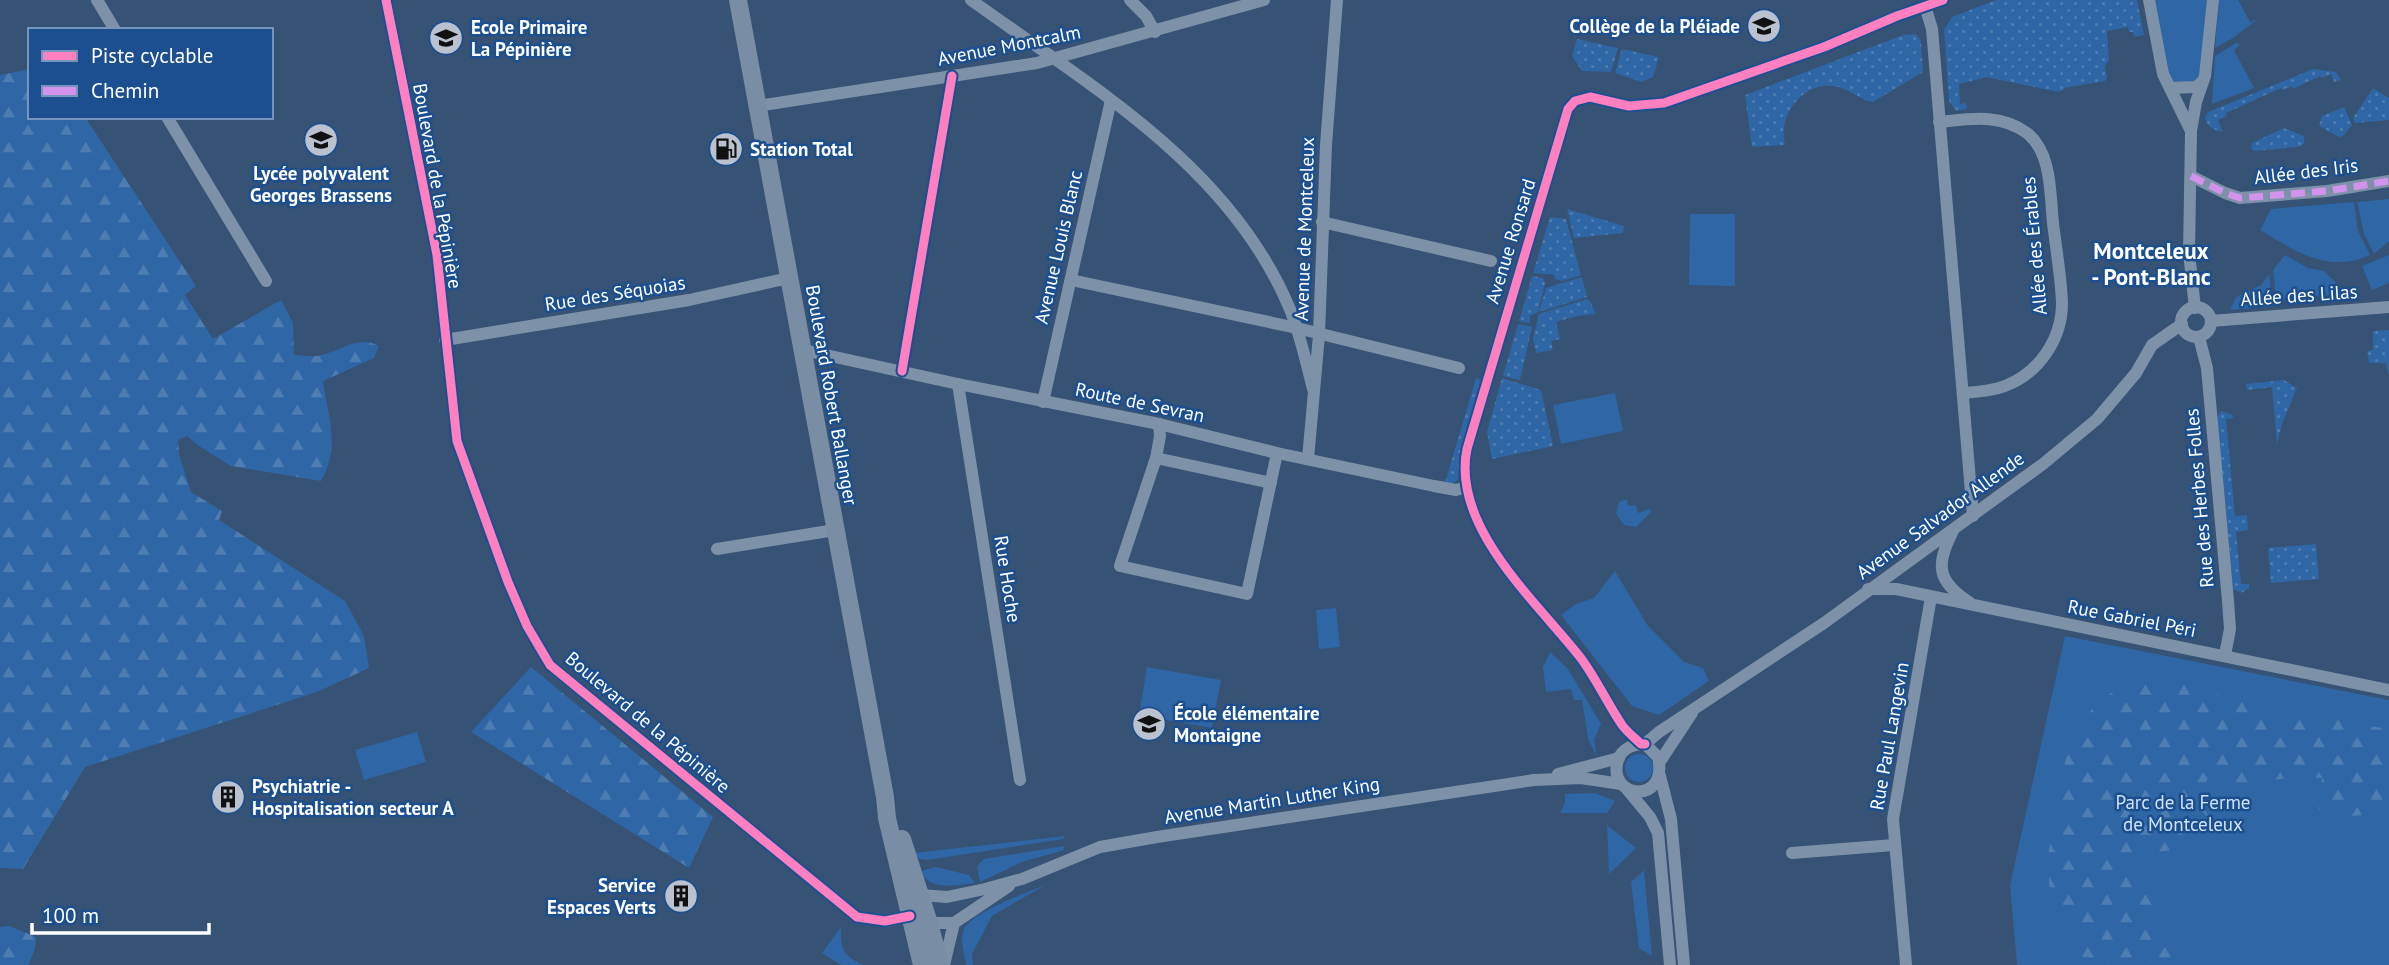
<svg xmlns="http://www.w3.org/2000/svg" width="2389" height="965" font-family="'PT Sans',sans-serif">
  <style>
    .green { fill: #2f66a5 }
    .forest { fill: url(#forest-firs) }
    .garden { fill: url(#garden-dots) }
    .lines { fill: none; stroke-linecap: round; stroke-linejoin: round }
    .street { stroke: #7d92a8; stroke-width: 12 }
    .secondary { stroke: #798da4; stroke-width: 18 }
    .quiet { stroke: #d193ec; stroke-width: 7; stroke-dasharray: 14 7; stroke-linecap: butt }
    .cycleway-casing { stroke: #1b4f8f; stroke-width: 13 }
    .cycleway { stroke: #ff80c0; stroke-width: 9 }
    .labels { text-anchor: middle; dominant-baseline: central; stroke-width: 5; stroke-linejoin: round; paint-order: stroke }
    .poi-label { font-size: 19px; font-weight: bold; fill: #fff; stroke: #1b4f8f; text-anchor: start }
    .street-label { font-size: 19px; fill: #fff; stroke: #1b4f8f }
    .park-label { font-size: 19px; fill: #cfe3fa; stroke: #1b4f8f }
    .quarter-label { font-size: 23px; font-weight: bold; fill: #fff; stroke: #1b4f8f }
  </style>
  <defs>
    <pattern id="forest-firs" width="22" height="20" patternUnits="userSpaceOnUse" patternTransform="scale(1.75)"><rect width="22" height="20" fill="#2f66a5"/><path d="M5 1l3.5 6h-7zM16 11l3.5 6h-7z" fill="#4e7db2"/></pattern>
    <pattern id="garden-dots" width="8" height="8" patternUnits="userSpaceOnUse" patternTransform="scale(1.75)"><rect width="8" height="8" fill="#2f66a5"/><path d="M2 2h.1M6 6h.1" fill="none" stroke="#4e7db2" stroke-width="1.8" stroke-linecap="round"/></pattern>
  </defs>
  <rect width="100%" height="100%" fill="#365274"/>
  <g class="green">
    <polygon points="2153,0 2208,0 2202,72 2198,81 2175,83 2169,77"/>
    <polygon points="2219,0 2238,0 2250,22 2258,19 2233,38 2215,48"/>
    <polygon points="2236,43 2240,45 2234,50 2254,88 2212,104 2215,56"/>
    <polygon points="2389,199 2389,241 2374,254 2364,234 2357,202"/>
    <path d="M2354,202L2358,231L2370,255C2328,274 2295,251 2260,230L2271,209Z"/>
    <polygon points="1690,214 1735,214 1735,286 1689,285"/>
    <polygon points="2285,255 2308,268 2324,271 2347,294 2276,299 2273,270"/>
    <polygon points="2389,255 2389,283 2372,290 2362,266"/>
    <polygon points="2269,274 2273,306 2230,310 2236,297 2261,285"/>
    <polygon points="1615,393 1623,431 1561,444 1553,405"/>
    <polygon points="1627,499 1628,506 1636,505 1638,513 1650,509 1651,512 1636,527 1624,525 1616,514 1619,502"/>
    <polygon points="1615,571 1648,626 1684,662 1703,668 1709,681 1659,715 1632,706 1561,615 1576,604 1594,598"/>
    <polygon points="1336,608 1340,647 1319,649 1316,610"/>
    <polygon points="2065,636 2389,700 2389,965 2017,965 2010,885"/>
    <polygon points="1550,652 1568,669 1601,724 1594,740 1597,757 1588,739 1582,700 1574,700 1571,689 1546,692 1543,667"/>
    <polygon points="1147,667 1221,680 1212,728 1139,715"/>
    <polygon points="417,732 426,762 364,780 355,750"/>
    <circle cx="1639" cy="768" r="14"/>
    <polygon points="1595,793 1615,801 1607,813 1560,813 1565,803 1565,794"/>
    <polygon points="1607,825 1636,848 1609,874"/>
    <polygon points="1065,836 1063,839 927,860 919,859 914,853"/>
    <polygon points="1064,846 1064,850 1022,862 980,882 977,866 984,859"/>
    <path d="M936,867L969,875L975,883C957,885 929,892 921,871Z"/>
    <polygon points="1644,870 1652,956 1639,948 1631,882"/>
    <path d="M1047,884L992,916L972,954L973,965H966C965,956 960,942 963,932C968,912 1028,893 1047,884Z"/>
    <path d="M841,927C841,950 842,954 863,965H841L822,953Z"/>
  </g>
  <g class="forest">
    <path d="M30,69V117H85L196,286L185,295L213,339L281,300L293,323L294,355C301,355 310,357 317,356C339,353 358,334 379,346L374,358L323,381C328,417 341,447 321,481L231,466L199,446L187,436L178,440L179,455L191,492L222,511L219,520L345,601L364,636L369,668L317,692L85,767L23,869L0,868V75Z"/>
    <polygon points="531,667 713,817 689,868 471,732"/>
    <path d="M2131,680L2189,682L2234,701L2264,696L2271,700L2272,714L2323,721L2353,717L2369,726L2389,729V771L2383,776C2384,789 2389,797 2389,810L2387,813L2329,818L2316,806L2322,778L2293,777L2246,785L2208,779L2200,789L2215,798L2223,807L2218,816L2209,818L2198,808C2191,823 2181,835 2175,850L2143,853L2129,874L2141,887L2156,896L2146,924L2172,955L2173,965H2102L2088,962L2078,952L2075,926L2070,917L2057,912L2050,901L2048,855L2068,746L2096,703Z"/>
    <polygon points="9,926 36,937 35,949 28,965 0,965 0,927"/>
  </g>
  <g class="garden">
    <polygon points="1996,0 2137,0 2144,35 2134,37 2133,32 2129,32 2128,27 2107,31 2109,60 2105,66 2107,78 2105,81 2064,88 2064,90 2058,92 1987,77 1959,84 1960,104 1966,103 1967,109 1956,111 1949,101 1944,30 1952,17"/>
    <path d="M1916,34L1921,41L1923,72L1873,102C1861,101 1851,90 1838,87C1805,79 1777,114 1785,145L1752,147L1745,95L1903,35Z"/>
    <polygon points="1577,39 1618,48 1611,72 1582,71 1572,56"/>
    <polygon points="1622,49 1659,57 1653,77 1642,82 1615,73"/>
    <path d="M2313,69L2336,72L2341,80L2334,82L2331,74L2322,78L2320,76L2293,89L2292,86L2283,90L2281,88L2226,113L2227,116L2218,120L2223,132C2213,130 2207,127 2205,117L2208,112Z"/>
    <polygon points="2373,88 2389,98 2389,120 2355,123 2353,118"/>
    <polygon points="2344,107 2352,125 2343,136 2339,137 2319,126 2322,116"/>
    <polygon points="2284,128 2304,136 2304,144 2298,147 2254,151 2251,148 2252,143"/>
    <polygon points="1567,209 1624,226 1623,233 1574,238"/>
    <polygon points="1550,217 1566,219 1581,275 1562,281 1555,279 1555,275 1533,273"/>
    <polygon points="1532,276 1543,278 1545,283 1538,312 1530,316 1530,323 1519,321"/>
    <polygon points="1582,277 1587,297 1539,312 1546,288"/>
    <polygon points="1587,299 1590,301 1596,314 1577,316 1556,322 1560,339 1551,341 1553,350 1536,353 1533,339 1539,314"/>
    <polygon points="1518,324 1532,327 1520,380 1503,376"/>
    <polygon points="2389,330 2389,374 2388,374 2386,363 2369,363 2367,351 2373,350 2373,331"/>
    <polygon points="1476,378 1481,380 1461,449 1458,479 1454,483 1445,483"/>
    <polygon points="1502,378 1541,390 1553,446 1492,459 1487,432"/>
    <polygon points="2284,380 2297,388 2282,424 2277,444 2272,387 2247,390 2246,384"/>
    <polygon points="2221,411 2231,414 2234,418 2226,419 2235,516 2247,515 2248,530 2236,532 2241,584 2249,584 2249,588 2241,593 2233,589 2217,418"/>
    <polygon points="2316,544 2319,579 2271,583 2268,548"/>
  </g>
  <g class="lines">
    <g class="street">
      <polyline points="97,0 115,30"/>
      <polyline points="386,0 437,255 457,441 508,582 527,626 550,665 857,917 885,921 910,916"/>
      <path d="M971,0C1090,86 1229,165 1289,307C1300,333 1306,362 1313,389"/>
      <polyline points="1130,0 1146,16 1155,32"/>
      <polyline points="2149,0 2163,74 2191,131"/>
      <polyline points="1925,6 1932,29 1973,516"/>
      <polyline points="2170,88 2196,87 2203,81"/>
      <polyline points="757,106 1037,63 1264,0"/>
      <polyline points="167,117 266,281"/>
      <path d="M1939,122C1970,119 2000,113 2027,133C2052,153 2050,194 2053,223C2056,249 2061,276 2062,303C2062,339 2039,373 2005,386C1992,391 1977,392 1963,393"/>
      <polyline points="2191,176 2225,193 2240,198 2327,191 2389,181"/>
      <polyline points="1322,222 1491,261"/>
      <polyline points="1071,280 1297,328 1459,368"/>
      <circle cx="2196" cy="322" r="15"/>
      <polyline points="2195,308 2189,253 2191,131 2196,102 2205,76 2213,0"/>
      <polyline points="2211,321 2389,307"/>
      <polyline points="2199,337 2207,368 2228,601 2230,629 2225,655"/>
      <polyline points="445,340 689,300 789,278"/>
      <polyline points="803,350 958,384 1159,424 1277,453 1434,486 1456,490 1467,487"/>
      <polyline points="958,384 1020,780"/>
      <polyline points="1043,402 1111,100"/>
      <polyline points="1156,458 1160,436 1159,424"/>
      <polyline points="1308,459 1319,335 1326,145 1337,0"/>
      <polyline points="1271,483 1156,458 1120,566 1247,594 1277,453"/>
      <path d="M1952,533C1935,566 1938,582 1969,602"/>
      <polyline points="717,549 835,530"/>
      <polyline points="1868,589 1896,589 2389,690"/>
      <path d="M1641,744C1635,738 1627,732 1622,725C1607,703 1596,678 1580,657C1537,602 1451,527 1467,449L1568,109L1575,101L1590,97L1629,106L1664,103L1824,47L1897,16L1943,0"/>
      <polyline points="1645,744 1659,732 1824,623 2043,464 2097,419 2136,373 2152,345 2182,324"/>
      <path d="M1645,744L1658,757C1669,806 1606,799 1618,760C1622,748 1634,744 1645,744Z"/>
      <polyline points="1659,763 1692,713"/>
      <polyline points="1558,774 1619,758"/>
      <polyline points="1660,776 1671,819 1684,965"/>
      <polyline points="1626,788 1650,817 1658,833 1670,965"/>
      <polyline points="1792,853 1894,845"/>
      <polyline points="917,900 920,895 947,897 985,889 1022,879 1100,847 1157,837 1534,780 1581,778 1621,784"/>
      <polyline points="923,921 929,923 954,923 1009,886"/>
      <polyline points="944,965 954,923"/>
      <polyline points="1906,965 1893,819 1931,597"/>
    </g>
    <g class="secondary">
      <polyline points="738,0 885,797 887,818 922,965"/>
      <polyline points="902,839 929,923 940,965"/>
    </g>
    <polyline class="quiet" points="2191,176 2225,193 2240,198 2327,191 2389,181"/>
    <g class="cycleway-casing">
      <g id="cycleway">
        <polyline points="386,0 437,255 457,441 508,582 527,626 550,665 857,917 885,921 910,916"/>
        <polyline points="902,371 952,76"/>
        <path d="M1645,744H1641C1635,738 1627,732 1622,725C1607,703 1596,678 1580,657C1537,602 1451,527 1467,449L1568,109L1575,101L1590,97L1629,106L1664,103L1824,47L1897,16L1943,0"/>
      </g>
    </g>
    <use href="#cycleway" class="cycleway"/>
  </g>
  <defs>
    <g id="school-disc" transform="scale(1.75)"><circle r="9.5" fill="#b9c2ce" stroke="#1b4f8f"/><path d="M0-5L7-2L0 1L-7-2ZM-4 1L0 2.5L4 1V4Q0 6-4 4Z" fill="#111"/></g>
    <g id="fuel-disc" transform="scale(1.75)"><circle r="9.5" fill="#b9c2ce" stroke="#1b4f8f"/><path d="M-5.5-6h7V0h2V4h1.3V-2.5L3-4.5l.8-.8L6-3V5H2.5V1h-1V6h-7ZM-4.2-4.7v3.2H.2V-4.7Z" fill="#111"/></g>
    <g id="building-disc" transform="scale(1.75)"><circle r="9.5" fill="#b9c2ce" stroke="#1b4f8f"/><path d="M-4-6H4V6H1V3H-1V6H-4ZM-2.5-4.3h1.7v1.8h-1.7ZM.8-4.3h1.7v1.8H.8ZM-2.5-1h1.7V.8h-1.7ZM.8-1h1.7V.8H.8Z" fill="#111"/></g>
  </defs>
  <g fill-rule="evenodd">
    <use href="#school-disc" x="1764" y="26"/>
    <use href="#school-disc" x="446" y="38"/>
    <use href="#school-disc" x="321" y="140"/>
    <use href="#fuel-disc" x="726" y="149"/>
    <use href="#school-disc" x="1149" y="724"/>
    <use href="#building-disc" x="228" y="797"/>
    <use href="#building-disc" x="681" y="896"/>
  </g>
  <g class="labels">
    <g class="poi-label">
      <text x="1740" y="26" text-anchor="end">Collège de la Pléiade</text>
      <text x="471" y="27">Ecole Primaire<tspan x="471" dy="22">La Pépinière</tspan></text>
      <text x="750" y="149">Station Total</text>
      <text x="321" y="173" text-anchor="middle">Lycée polyvalent<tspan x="321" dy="22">Georges Brassens</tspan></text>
      <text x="1174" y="713">École élémentaire<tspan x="1174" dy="22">Montaigne</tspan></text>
      <text x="252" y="786">Psychiatrie -<tspan x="252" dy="22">Hospitalisation secteur A</tspan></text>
      <text x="656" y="885" text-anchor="end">Service<tspan x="656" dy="22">Espaces Verts</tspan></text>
    </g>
    <g class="street-label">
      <text transform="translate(1009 45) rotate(-11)">Avenue Montcalm</text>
      <text transform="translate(2306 171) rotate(-7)">Allée des Iris</text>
      <text transform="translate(438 186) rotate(80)">Boulevard de la Pépinière</text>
      <text transform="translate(1304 229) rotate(-88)">Avenue de Montceleux</text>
      <text transform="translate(1510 241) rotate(-73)">Avenue Ronsard</text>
      <text transform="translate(2034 246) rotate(-95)">Allée des Érables</text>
      <text transform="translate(1058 247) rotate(-77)">Avenue Louis Blanc</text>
      <text transform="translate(615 293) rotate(-9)">Rue des Séquoias</text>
      <text transform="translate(2299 295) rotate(-4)">Allée des Lilas</text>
      <text transform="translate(832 395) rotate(80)">Boulevard Robert Ballanger</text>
      <text transform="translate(1140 402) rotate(12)">Route de Sevran</text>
      <text transform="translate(2199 498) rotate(-95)">Rue des Herbes Folles</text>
      <text transform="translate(1940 515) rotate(-36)">Avenue Salvador Allende</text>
      <text transform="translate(1008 579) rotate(81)">Rue Hoche</text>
      <text transform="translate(2132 618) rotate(11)">Rue Gabriel Péri</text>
      <text transform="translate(648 722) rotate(40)">Boulevard de la Pépinière</text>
      <text transform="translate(1889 736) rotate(-80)">Rue Paul Langevin</text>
      <text transform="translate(1272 800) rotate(-9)">Avenue Martin Luther King</text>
    </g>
    <g class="park-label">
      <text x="2183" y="802">Parc de la Ferme<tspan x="2183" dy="22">de Montceleux</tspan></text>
    </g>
    <g class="quarter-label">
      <text x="2151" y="250">Montceleux<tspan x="2151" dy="26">- Pont-Blanc</tspan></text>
    </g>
  </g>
  <rect x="28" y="28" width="245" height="91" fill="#1b4f8f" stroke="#7695bc" stroke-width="2"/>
  <rect x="42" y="51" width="35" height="10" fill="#ff80c0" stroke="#7695bc" stroke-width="2"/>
  <text x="91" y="63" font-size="21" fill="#ffffff">Piste cyclable</text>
  <rect x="42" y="86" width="35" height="10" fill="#d193ec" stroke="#7695bc" stroke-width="2"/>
  <text x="91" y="98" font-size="21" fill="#ffffff">Chemin</text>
  <path d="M32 923v10h177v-10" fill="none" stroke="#ffffff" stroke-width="3.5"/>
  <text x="42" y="923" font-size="21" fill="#ffffff" stroke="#1b4f8f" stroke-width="5" paint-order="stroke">100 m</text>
</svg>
